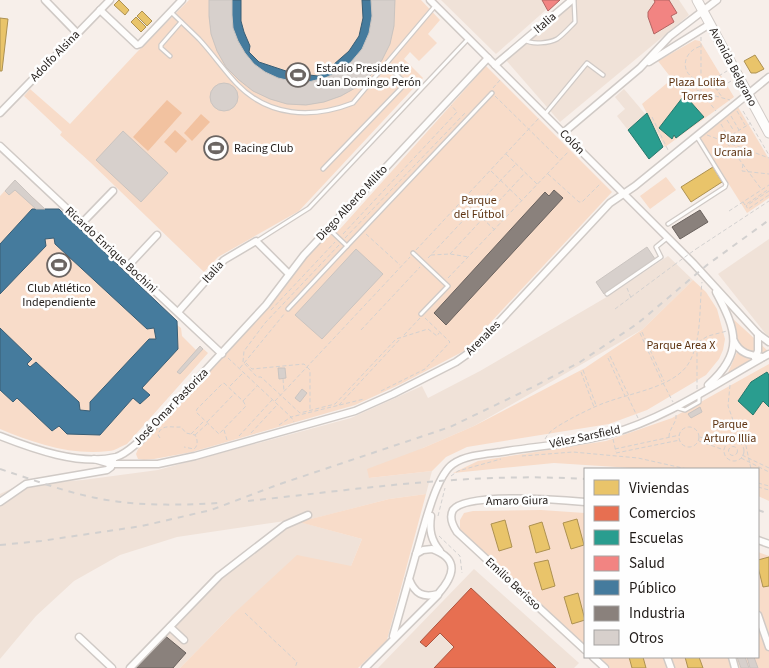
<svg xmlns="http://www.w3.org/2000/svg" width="769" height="668" font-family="'Source Sans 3',sans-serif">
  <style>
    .built { fill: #f0e2d8 }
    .green { fill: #f8dcc9 }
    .water { fill: #f2c2a0 }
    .homes { fill: #e9c46a; stroke: #ad9151 }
    .shops { fill: #e76f51; stroke: #ab5640 }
    .schools { fill: #2a9d8f; stroke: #27766b }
    .health { fill: #f28482; stroke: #b36462 }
    .public { fill: #457b9d; stroke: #3a5e75 }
    .industry { fill: #8a817c; stroke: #6a625e }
    .building { fill: #d7d0cc; stroke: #cac4c0 }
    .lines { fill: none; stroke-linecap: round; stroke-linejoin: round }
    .lane-casing { stroke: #d0cac6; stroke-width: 5.5 }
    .street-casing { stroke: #d0cac6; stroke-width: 9 }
    .secondary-casing { stroke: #d0cac6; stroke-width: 11 }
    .path { stroke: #d3d1d0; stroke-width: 1; stroke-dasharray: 4 2.5; stroke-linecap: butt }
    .lane { stroke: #fefdfc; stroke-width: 3 }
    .street { stroke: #fefdfc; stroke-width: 6 }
    .secondary { stroke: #fefdfc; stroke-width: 9 }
    .rail { stroke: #d2d0cf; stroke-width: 2; stroke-dasharray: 6 6; stroke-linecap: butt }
    .path-bridge { stroke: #d3d1d0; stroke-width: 1; stroke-dasharray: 4 2.5; stroke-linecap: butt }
    .labels { text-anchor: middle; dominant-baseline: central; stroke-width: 5; stroke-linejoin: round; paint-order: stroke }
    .street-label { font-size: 12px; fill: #201b18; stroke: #fefefe }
    .poi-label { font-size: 12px; fill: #201b18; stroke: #fefefe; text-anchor: start }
    .park-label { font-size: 12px; fill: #5f3513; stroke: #fefefe }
  </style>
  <rect width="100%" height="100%" fill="#f7efea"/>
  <g class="built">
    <polygon points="441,0 557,0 496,54"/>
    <polygon points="572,0 679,0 689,15 560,122 505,59"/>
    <polygon points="624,89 646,115 628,130 617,116 625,109 615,97"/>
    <polygon points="769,239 769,338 718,274"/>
    <polygon points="668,256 693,280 643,329 474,426 423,448 369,478 432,471 426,494 389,499 300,522 362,539 351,566 230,617 180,668 125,668 214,575 285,521 177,537 120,555 74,581 36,616 0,659 0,494 19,485 83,480 158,470 351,418 422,386 428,398 480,371 605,298"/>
    <polygon points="474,569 579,663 574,668 378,668"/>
  </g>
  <g class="green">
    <polygon points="189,0 421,0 440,20 428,34 437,43 419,61 410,52 404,59 423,78 299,211 218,257 204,272 90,162 60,135 62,132 24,96 30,89 70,124 137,52"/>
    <polygon points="695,40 700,41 734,97 665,147 642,104 672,79 658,61"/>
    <polygon points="486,66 612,192 464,351 401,384 355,405 192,452 154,459 144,460 138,459 136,454 138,449 267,308 303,261 325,237 340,229"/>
    <polygon points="738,107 769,159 769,198 747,213 700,138"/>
    <polygon points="666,177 676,190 650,209 640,196"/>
    <path d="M15,180L45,209H59L177,321V325L181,328L182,336L196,350L200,346L208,353L127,444C121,446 115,451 109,451C72,456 34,443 0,429V196Z"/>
    <polygon points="693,280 706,292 717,309 725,339 723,350 719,359 706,375 647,410 609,424 467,447 446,457 432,471 369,478 367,469 423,448 474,426 585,368 643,329"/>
    <polygon points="732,318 768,351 727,375 737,352"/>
    <polygon points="769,364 769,501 758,496 758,469 648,469 554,463 453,473 478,461 606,441 672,418"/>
    <polygon points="426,494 387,640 358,668 180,668 230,617 297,555 351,566 362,539 299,522 389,499"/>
    <polygon points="541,510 585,513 585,645 460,530 460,520 464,513 473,511"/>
    <polygon points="758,552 769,556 769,668 610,668 598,657 758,657"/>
  </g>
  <g class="water">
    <polygon points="167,100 182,113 148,151 133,137"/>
    <polygon points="201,114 210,122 192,141 184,133"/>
    <polygon points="175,130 187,141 176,153 164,142"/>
  </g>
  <g class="homes">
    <polygon points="119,0 129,10 125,15 114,5"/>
    <polygon points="142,11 152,21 147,26 137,16"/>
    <polygon points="136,17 146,27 141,32 131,22"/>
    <polygon points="0,18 8,19 2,71 0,71"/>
    <polygon points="755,55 764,69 756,73 751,73 744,61"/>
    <polygon points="713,167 722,182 691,202 681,187"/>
    <polygon points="577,519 584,545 571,549 563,523"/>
    <polygon points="505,520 512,547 499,551 491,524"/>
    <polygon points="542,522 550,549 536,553 529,526"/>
    <polygon points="769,557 769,586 763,587 758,567 758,560"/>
    <polygon points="548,560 555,586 542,590 534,563"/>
    <polygon points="578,593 585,620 572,624 564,597"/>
    <polygon points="629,657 643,657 646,668 632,668"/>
    <polygon points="685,657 699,657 703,668 688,668"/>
  </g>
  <polygon class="shops" points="471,588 556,668 434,668 454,647 440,633 426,647 420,642"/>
  <g class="schools">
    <polygon points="686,93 691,97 689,100 704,117 676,138 674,135 672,139 659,128"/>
    <polygon points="647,113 663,147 649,159 628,130"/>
    <polygon points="767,372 769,375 769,407 763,401 753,415 738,401 751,382"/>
  </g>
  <g class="health">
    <polygon points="542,0 560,0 548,11"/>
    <polygon points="654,0 669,0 677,13 671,16 674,22 654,34 648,17 648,12 655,2"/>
  </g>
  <g class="public">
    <polygon points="210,0 241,0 241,21 244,32 250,46 249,52 259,62 292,73 318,76 332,70 333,65 349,51 359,36 363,18 362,0 394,0 393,26 389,43 381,60 370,74 356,86 341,95 324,101 306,104 288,103 270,98 254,90 239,79 227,66 218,50 212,34 210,16"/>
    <polygon points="32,209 59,209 177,321 178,349 142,388 150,395 140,404 133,398 100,435 67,434 59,426 52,431 17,398 13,402 0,390 0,328 32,359 27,364 30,367 36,362 79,402 80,410 90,411 90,402 149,339 156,339 154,328 147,329 55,244 54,238 45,239 46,246 0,294 0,244"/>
  </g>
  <g class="industry">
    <polygon points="554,190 563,198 446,325 434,313 545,192 549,196"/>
    <polygon points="700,210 708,222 680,239 672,227"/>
    <polygon points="163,634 186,653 173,668 133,668"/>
  </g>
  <g class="building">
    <polygon points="209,0 232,0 232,15 233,28 238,41 245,53 254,64 265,72 278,78 291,81 308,82 325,78 338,72 351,62 362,49 369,33 372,16 371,0 395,0 394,26 390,44 382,60 371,75 357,87 341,96 324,102 306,105 287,104 270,99 253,91 239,80 226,67 217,51 211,34 209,16"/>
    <circle cx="224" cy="97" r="14"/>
    <polygon points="123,131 168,173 141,202 96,160"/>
    <polygon points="15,180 32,197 45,209 36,209 15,190 9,195 5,191"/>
    <polygon points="647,247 655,259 604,294 596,282"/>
    <polygon points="356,249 383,274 322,339 295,315"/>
    <polygon points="200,346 203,349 180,374 177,372"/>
    <polygon points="278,368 285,368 286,378 279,379"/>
    <polygon points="302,389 307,393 300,402 295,398"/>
    <polygon points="700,407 702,412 691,418 688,414"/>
    <polygon points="737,657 745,657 749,668 741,668"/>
    <polygon points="747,657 754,657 758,668 750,668"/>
  </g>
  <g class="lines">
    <g class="lane-casing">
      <g id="lane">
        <path d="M171,12C180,21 190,30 199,39C212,53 223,69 236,83C268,117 312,119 353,103L435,6"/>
        <path d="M525,40C532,45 550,43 557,39C563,35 569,28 575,22L574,0"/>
        <polyline points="170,56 161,48 161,45 181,22"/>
        <polyline points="545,114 587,63 603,75"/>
        <polyline points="323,169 404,85 404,82 387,65"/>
        <polyline points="668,224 725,187 726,184 697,137"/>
        <polyline points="257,241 309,208 468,39"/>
        <polyline points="347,246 492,93"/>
        <polyline points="413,253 448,286 421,314"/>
        <polyline points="607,294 661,257 656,247 667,238"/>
        <polyline points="288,309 347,246 329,229"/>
        <polyline points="678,408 685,410 699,402 699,396"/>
      </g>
    </g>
    <g class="street-casing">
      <g id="street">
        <polyline points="45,0 77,33"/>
        <polyline points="430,0 693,263 758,334 769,342"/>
        <polyline points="100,10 137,45 140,44 182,0"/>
        <polyline points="649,62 710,24"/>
        <polyline points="495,65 572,0"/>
        <polyline points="0,113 110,0"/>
        <polyline points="563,133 640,68 670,36 717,0"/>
        <polyline points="0,146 222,354"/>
        <polyline points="82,223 113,191"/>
        <polyline points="128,266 157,235"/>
        <polyline points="178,312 224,260 256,241 289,274"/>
        <path d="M734,341C740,354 750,355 763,357"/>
        <polyline points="755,358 758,351 758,334"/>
        <path d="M708,385C744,353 737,331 716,292"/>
        <path d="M0,436C33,449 80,466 116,457C126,454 133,446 141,440L266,305L304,255L488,58"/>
        <polyline points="94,459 111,464 158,464 195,456 355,411 393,394 456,362 473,350 610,203 635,186 769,77"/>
        <polyline points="0,502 26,484 107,470 111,467 113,461"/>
        <path d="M585,502C563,500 466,492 453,510C449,517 453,526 457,532L585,650"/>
        <path d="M431,516C429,530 431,540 440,551"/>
        <polyline points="758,540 769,544"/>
        <path d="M432,549C460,559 454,576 438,594C423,598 415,594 409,579L416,554L423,550Z"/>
        <path d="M416,554C423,532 435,476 453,464C466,455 486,454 501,452C537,446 575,444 610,434C667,418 718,382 769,354"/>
        <polyline points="758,615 769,647"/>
        <polyline points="170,627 184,640"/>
        <polyline points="393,636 409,579"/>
        <polyline points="79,637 112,668"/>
        <polyline points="593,657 605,668"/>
        <polyline points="667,657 671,668"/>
        <polyline points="732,657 735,668"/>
        <polyline points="130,668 219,576 285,525 308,515"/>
        <polyline points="365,668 438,595"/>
      </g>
    </g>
    <g class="secondary-casing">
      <polyline id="secondary" points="697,0 769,133"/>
    </g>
    <g class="path">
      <polyline points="701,37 701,92 716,111"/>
      <polyline points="673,79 701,92 730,100"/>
      <path d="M701,81C679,76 681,52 701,46"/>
      <polyline points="711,82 722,97"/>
      <polyline points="702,86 727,71"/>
      <polyline points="493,88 500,80"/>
      <polyline points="717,90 731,81"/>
      <polyline points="495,96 560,160"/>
      <polyline points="737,111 745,125"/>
      <polyline points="743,111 769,155"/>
      <polyline points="731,116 739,130"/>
      <polyline points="652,117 668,150"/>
      <polyline points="727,120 734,131"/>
      <polyline points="721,124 728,137 751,123"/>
      <polyline points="707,135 769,158"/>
      <polyline points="727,143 762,190"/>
      <polyline points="506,154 537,184"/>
      <polyline points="743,164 742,171 769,174"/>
      <polyline points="491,171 522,201"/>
      <polyline points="548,174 579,202 582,202 601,183"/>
      <polyline points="769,191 746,206 748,209 769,195"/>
      <polyline points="463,201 495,230"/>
      <polyline points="743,202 745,205 769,189"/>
      <polyline points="729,211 769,185"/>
      <polyline points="343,234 457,112 451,105"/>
      <polyline points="366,234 400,265"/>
      <polyline points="345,238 465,113"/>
      <polyline points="339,245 265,323 244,351 243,362 257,377 261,377 300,413 335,404 396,339 428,329 437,336 439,333"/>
      <polyline points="696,249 769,201"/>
      <polyline points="416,250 539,118"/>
      <polyline points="450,254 525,173"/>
      <polyline points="431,255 450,254 469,257"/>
      <polyline points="428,258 516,164"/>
      <polyline points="448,278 569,151"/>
      <polyline points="627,288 631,298"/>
      <polyline points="615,309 674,265"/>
      <polyline points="271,310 335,242"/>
      <polyline points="361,330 420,267"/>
      <polyline points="642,332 664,381"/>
      <polyline points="640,333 662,382"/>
      <polyline points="404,335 420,318"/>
      <polyline points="698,342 708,336 727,331"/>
      <polyline points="610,356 629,396"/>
      <polyline points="228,358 291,417 364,399"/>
      <polyline points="608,358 625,396"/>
      <polyline points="246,363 252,369 304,364 310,370 310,409"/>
      <polyline points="240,368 285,313"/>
      <polyline points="583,370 596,405"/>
      <polyline points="581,372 594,407"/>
      <polyline points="283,379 284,391"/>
      <polygon points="224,383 243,401 246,406 219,434 196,412 197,409 222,384"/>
      <polyline points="663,383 673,402"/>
      <polyline points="730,385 728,406 733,420 743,432 751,469"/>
      <polyline points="230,386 243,373"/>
      <polyline points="697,389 697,345"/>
      <polyline points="381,391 425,369 450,342 425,318"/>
      <polyline points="628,397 638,418"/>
      <polyline points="243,401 257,386"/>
      <polyline points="275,401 410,257"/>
      <polyline points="339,405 401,338"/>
      <polyline points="207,422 235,393"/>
      <polyline points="279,425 291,417 294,422"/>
      <circle cx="689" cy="437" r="10"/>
      <polyline points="224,430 227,440"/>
      <polyline points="251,433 277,405"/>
      <polyline points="191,434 204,421"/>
      <polyline points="195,435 207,424"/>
      <polyline points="239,436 272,400"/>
      <path d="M669,437C669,428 677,423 676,415"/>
      <polyline points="700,437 725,445"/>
      <path d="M160,438L158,435C161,423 173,428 181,427L186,433L195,435C198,440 198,446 194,449L184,447"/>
      <path d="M545,439C550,429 562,424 572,418C584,412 597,405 610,401C635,392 677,386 690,361C702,337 699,308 702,282"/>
      <polyline points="613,439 616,452"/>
      <polyline points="699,441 724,450"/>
      <circle cx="734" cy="451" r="10"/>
      <circle cx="733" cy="451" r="4.5"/>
      <polyline points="615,449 680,435"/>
      <polyline points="616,453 680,440"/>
      <polyline points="742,455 769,468"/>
      <polyline points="522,456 573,452 638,458 687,469"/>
      <polyline points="741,458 769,472"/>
      <polyline points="451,476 458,471 501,459"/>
      <polyline points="758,483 769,486"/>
      <polyline points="758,487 769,490"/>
      <polyline points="438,516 445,488"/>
      <polyline points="439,536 460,556 462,573"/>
      <polyline points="245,613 297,662 295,668"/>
    </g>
    <use href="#lane" class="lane"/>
    <use href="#street" class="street"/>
    <use href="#secondary" class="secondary"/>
    <g class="rail">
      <path d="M0,469C37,481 75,496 114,501C148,506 184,505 218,503"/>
      <path d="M248,501C360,489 472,472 585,479"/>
      <polyline points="758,510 769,514"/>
      <polyline points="0,545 41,541 142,526 211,510 277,485 450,427 535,386 580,362 637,324 707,265 769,220"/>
    </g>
    <polyline class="path-bridge" points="674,265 696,249"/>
  </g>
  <defs>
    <g id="stadium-ring" transform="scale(1.25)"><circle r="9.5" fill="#fefefe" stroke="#6b6562" stroke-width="1.5"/><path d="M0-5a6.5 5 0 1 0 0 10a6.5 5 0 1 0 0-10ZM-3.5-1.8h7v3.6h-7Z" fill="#6b6562"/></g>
  </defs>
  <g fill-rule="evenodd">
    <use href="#stadium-ring" x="298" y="75"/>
    <use href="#stadium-ring" x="216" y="148"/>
    <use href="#stadium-ring" x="59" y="265"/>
  </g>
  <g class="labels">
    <g class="street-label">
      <text transform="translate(545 23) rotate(-41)">Italia</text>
      <text transform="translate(55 56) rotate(-46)">Adolfo Alsina</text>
      <text transform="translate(733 67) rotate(62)">Avenida Belgrano</text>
      <text transform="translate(572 142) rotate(45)">Colón</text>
      <text transform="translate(352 203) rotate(-47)">Diego Alberto Milito</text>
      <text transform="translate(111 250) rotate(43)">Ricardo Enrique Bochini</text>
      <text transform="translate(213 272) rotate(-48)">Italia</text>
      <text transform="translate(483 338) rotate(-45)">Arenales</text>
      <text transform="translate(171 407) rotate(-46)">José Omar Pastoriza</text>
      <text transform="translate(585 437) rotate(-12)">Vélez Sarsfield</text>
      <text transform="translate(517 501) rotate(-1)">Amaro Giura</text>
      <text transform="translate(513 584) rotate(43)">Emilio Berisso</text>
    </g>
    <g class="poi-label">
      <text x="316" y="68">Estadio Presidente<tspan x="316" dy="14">Juan Domingo Perón</tspan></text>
      <text x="234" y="148">Racing Club</text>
      <text x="59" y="288" text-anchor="middle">Club Atlético<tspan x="59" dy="14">Independiente</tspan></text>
    </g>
    <g class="park-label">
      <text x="697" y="82">Plaza Lolita<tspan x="697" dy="14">Torres</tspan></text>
      <text x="733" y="138">Plaza<tspan x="733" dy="14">Ucrania</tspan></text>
      <text x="479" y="200">Parque<tspan x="479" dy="14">del Fútbol</tspan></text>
      <text x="681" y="345">Parque Area X</text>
      <text x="730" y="424">Parque<tspan x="730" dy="14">Arturo Illia</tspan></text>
    </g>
  </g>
  <rect x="584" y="468" width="175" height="190" fill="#fefefe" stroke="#a5a3a2"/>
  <rect x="594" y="480" width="25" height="15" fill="#e9c46a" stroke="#a5a3a2"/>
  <text x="629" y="493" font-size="15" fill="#201b18">Viviendas</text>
  <rect x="594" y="506" width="25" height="15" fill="#e76f51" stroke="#a5a3a2"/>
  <text x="629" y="518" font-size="15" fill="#201b18">Comercios</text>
  <rect x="594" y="530" width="25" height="15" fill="#2a9d8f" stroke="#a5a3a2"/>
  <text x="629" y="543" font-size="15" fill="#201b18">Escuelas</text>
  <rect x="594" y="556" width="25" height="15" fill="#f28482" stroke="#a5a3a2"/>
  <text x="629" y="568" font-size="15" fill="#201b18">Salud</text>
  <rect x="594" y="580" width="25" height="15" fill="#457b9d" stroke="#a5a3a2"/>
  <text x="629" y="593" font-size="15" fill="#201b18">Público</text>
  <rect x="594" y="606" width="25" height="15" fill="#8a817c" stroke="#a5a3a2"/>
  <text x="629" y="618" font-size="15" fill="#201b18">Industria</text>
  <rect x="594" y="630" width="25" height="15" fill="#d7d0cc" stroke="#a5a3a2"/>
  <text x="629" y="643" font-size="15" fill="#201b18">Otros</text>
</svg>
